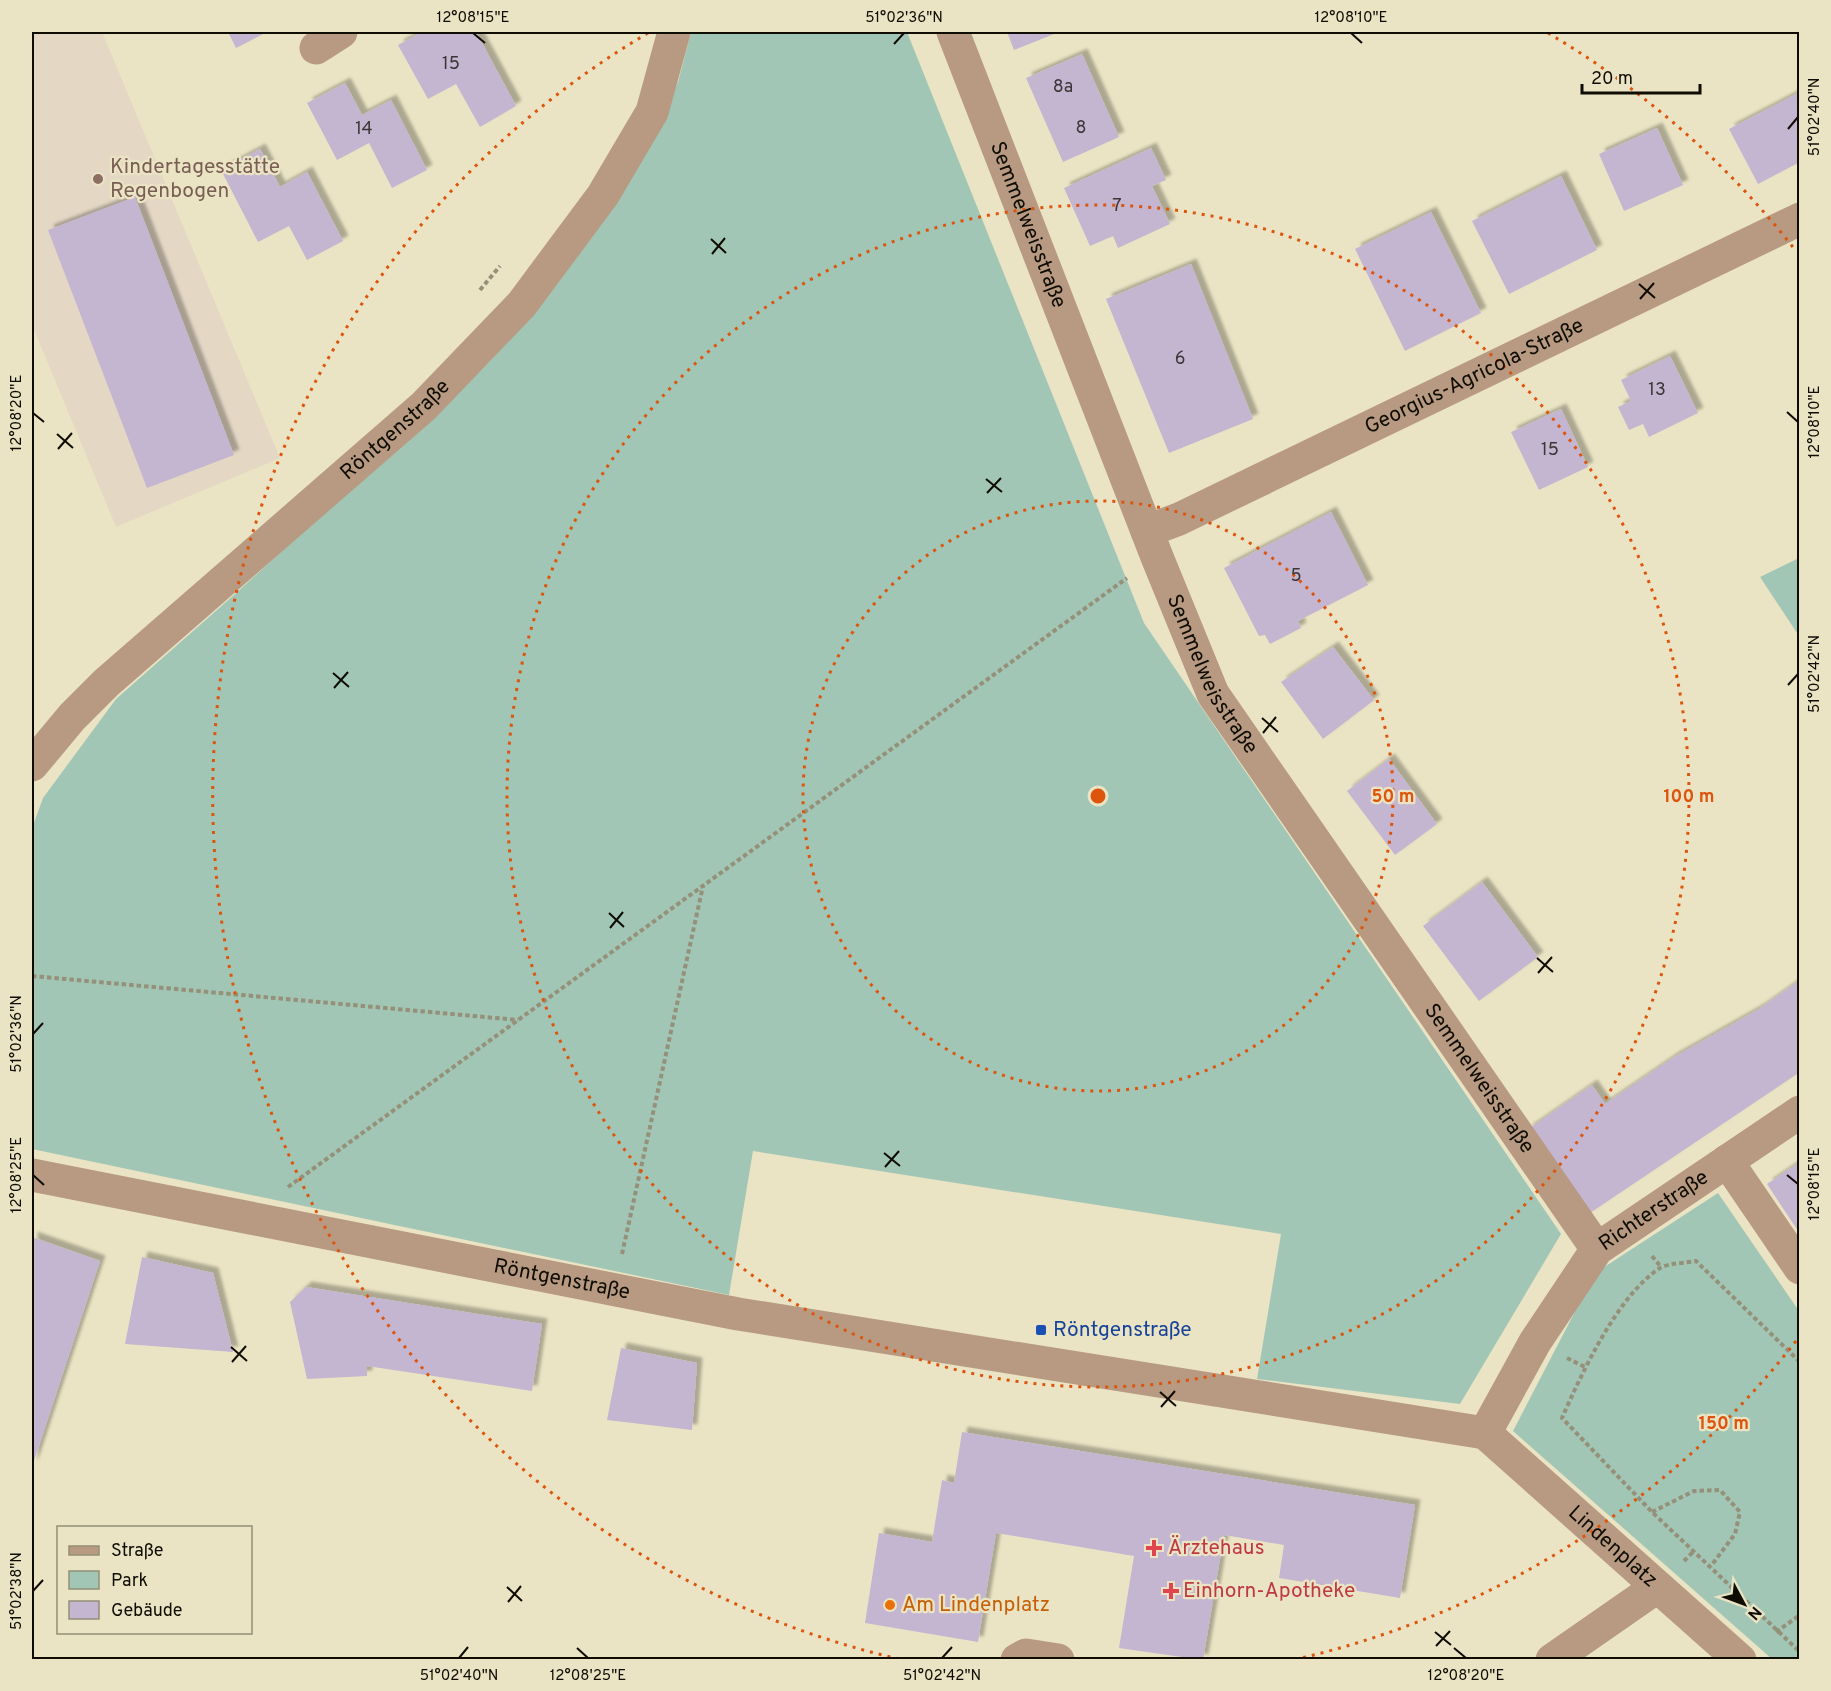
<svg xmlns="http://www.w3.org/2000/svg" width="1831" height="1691" font-family="Overpass,sans-serif">
  <style>
    .education { fill: #e4d7c4 }
    .green { fill: #a2c6b5 }
    .building { fill: #c4b5d1; filter: url(#shadow) }
    .lines { fill: none; stroke-linecap: round; stroke-linejoin: round }
    .path { stroke: #959079; stroke-width: 4; stroke-dasharray: 4.5 3; stroke-linecap: butt }
    .minor { stroke: #b79a81; stroke-width: 33 }
    .ticks { fill: none; stroke: #0e0c03; stroke-width: 2 }
    .ring { fill: none; stroke: #dd550c; stroke-width: 3; stroke-dasharray: 3 6 }
    .education-dot { fill: #8d6e63; stroke: #ebe4c4; stroke-width: 2 }
    .transit-dot { fill: #1a4fb4; stroke: #ebe4c4; stroke-width: 2 }
    .health-dot { fill: #e0444e; stroke: #ebe4c4; stroke-width: 2 }
    .food-dot { fill: #e8710a; stroke: #ebe4c4; stroke-width: 2 }
    .labels { text-anchor: middle; dominant-baseline: central; stroke-width: 4.5; stroke-linejoin: round; paint-order: stroke }
    .number-label { font-size: 18px; fill: #3c3636 }
    .education-label { font-size: 21px; fill: #785e54; stroke: #ebe4c4; text-anchor: start }
    .street-label { font-size: 21px; fill: #0e0c03; stroke: #ebe4c4 }
    .transit-label { font-size: 21px; fill: #164399; stroke: #ebe4c4; text-anchor: start }
    .health-label { font-size: 21px; fill: #be3a42; stroke: #ebe4c4; text-anchor: start }
    .food-label { font-size: 21px; fill: #c56008; stroke: #ebe4c4; text-anchor: start }
    .centre { fill: #dd550c; stroke: #ebe4c4; stroke-width: 3 }
    .ring-label { font-size: 18px; text-anchor: middle; font-weight: bold; fill: #dd550c; stroke: #ebe4c4; stroke-width: 4.5; stroke-linejoin: round; paint-order: stroke }
    .neatline { fill: none; stroke: #0e0c03; stroke-width: 2 }
    .ticks-label { font-size: 15px; text-anchor: middle; fill: #0e0c03 }
  </style>
  <defs>
    <filter id="shadow"><feDropShadow dx="5.5" dy="-5.5" stdDeviation="1.5" flood-color="#0004"/></filter>
  </defs>
  <rect width="100%" height="100%" fill="#ebe4c4"/>
  <polygon class="education" points="35,32 102,32 280,458 116,527 32,325 32,33"/>
  <g class="green">
    <polygon points="691,32 907,32 1144,623 1561,1234 1460,1404 1257,1379 1281,1234 753,1151 729,1295 32,1149 32,828 43,798 116,699 235,594 490,361 592,237 637,168 678,82"/>
    <polygon points="1799,558 1799,636 1760,577"/>
    <polygon points="1718,1193 1799,1311 1799,1659 1772,1659 1513,1431 1595,1273"/>
  </g>
  <g class="building">
    <polygon points="228,32 267,32 236,48"/>
    <polygon points="422,32 476,32 516,106 480,127 456,84 428,99 398,45"/>
    <polygon points="1007,32 1059,32 1014,50"/>
    <polygon points="1082,54 1119,137 1063,162 1026,78"/>
    <polygon points="345,83 362,115 391,100 427,170 392,188 369,143 337,160 307,103"/>
    <polygon points="1800,92 1800,162 1758,184 1729,129"/>
    <polygon points="1657,128 1683,185 1624,211 1599,154"/>
    <polygon points="1151,148 1166,180 1152,186 1170,224 1118,248 1113,236 1090,246 1064,188"/>
    <polygon points="260,149 280,187 307,172 343,241 307,260 289,226 258,242 221,170"/>
    <polygon points="1561,176 1597,250 1509,294 1472,221"/>
    <polygon points="135,197 234,455 147,488 48,230"/>
    <polygon points="1431,212 1481,313 1405,351 1355,249"/>
    <polygon points="1191,264 1253,419 1169,453 1106,299"/>
    <polygon points="1670,356 1698,413 1649,437 1643,424 1629,430 1618,407 1631,401 1621,380"/>
    <polygon points="1561,409 1588,467 1539,490 1511,432"/>
    <polygon points="1331,512 1368,585 1298,621 1301,628 1270,644 1265,635 1259,636 1224,568"/>
    <polygon points="1333,647 1374,700 1323,739 1281,682"/>
    <polygon points="1389,759 1437,824 1395,855 1347,791"/>
    <polygon points="1482,882 1538,957 1479,1001 1423,926"/>
    <polygon points="1800,980 1800,1072 1584,1217 1527,1130 1592,1085 1605,1104 1674,1057 1759,1009"/>
    <polygon points="1800,1162 1800,1234 1767,1184"/>
    <polygon points="32,1237 100,1261 32,1467"/>
    <polygon points="142,1257 213,1273 233,1352 125,1344"/>
    <polygon points="306,1287 542,1324 532,1391 367,1366 367,1376 307,1379 290,1302"/>
    <polygon points="621,1348 697,1363 692,1430 607,1420"/>
    <polygon points="962,1432 1415,1505 1400,1598 1279,1578 1284,1545 1224,1535 1203,1660 1119,1648 1134,1556 996,1533 978,1642 865,1623 879,1533 932,1542 942,1480 954,1483"/>
  </g>
  <g class="lines">
    <g class="path">
      <polyline points="480,290 500,266"/>
      <polyline points="32,976 518,1020"/>
      <polyline points="288,1187 1127,578"/>
      <polyline points="622,1254 703,886"/>
      <polyline points="1652,1256 1661,1267"/>
      <polyline points="1567,1358 1585,1367"/>
      <path d="M1800,1362L1696,1261C1686,1263 1669,1263 1660,1268C1617,1296 1582,1373 1562,1418L1652,1512L1800,1652"/>
      <polyline points="1652,1512 1694,1491 1720,1490 1740,1512 1735,1534 1711,1566"/>
      <polyline points="1684,1561 1694,1551"/>
      <polyline points="1776,1632 1800,1615"/>
    </g>
    <g class="minor">
      <path id="s1" d="M953,32L1157,557L1213,694L1597,1249"/>
      <polyline points="316,48 341,32"/>
      <path id="s2" d="M1147,531L1179,519L1800,219"/>
      <path id="s3" d="M32,765L72,717L106,683L424,406L522,304L603,195L652,112L674,32"/>
      <polyline points="1727,1161 1800,1268"/>
      <path id="s4" d="M32,1175L738,1314L1485,1433"/>
      <path id="s5" d="M1485,1433L1535,1342L1597,1249L1800,1112"/>
      <path id="s6" d="M1485,1433L1740,1660"/>
      <polyline points="1017,1660 1026,1655 1058,1660"/>
      <polyline points="1552,1660 1657,1587"/>
    </g>
  </g>
  <path class="ticks" d="M473,33L485,43M1351,33L1362,43M894,44L904,33M1788,129L1798,117M711,239L726,253M712,254L725,238M1639,284L1655,298M1640,299L1654,283M1787,412L1798,422M33,413L44,422M57,434L73,448M58,449L72,433M986,479L1002,492M987,493L1001,478M333,673L349,687M1788,685L1798,674M334,688L348,672M1262,718L1278,732M1263,733L1276,717M609,913L624,927M610,928L623,912M1537,958L1553,972M1538,973L1552,957M33,1034L43,1023M884,1153L900,1166M885,1167L899,1151M33,1175L44,1185M1787,1175L1798,1184M231,1347L247,1361M232,1362L246,1346M1160,1392L1176,1406M1161,1407L1175,1391M507,1587L522,1601M33,1591L43,1580M508,1602L521,1586M1435,1632L1451,1645M1436,1646L1450,1631M577,1648L588,1658M1454,1648L1466,1658M459,1658L468,1647M942,1658L952,1647"/>
  <g class="ring">
    <circle cx="1098" cy="796" r="295"/>
    <circle cx="1098" cy="796" r="591"/>
    <path d="M1796 1341A886 886 0 0 1 1297 1659M899 1659A886 886 0 0 1 648 33M1548 33A886 886 0 0 1 1796 251"/>
  </g>
  <circle class="education-dot" cx="98" cy="179" r="6"/>
  <rect class="transit-dot" x="1035" y="1324" width="12" height="12" rx="3"/>
  <g class="health-dot">
    <path d="M1151 1539h6v6h6v6h-6v6h-6v-6h-6v-6h6z"/>
    <path d="M1168 1582h6v6h6v6h-6v6h-6v-6h-6v-6h6z"/>
  </g>
  <circle class="food-dot" cx="890" cy="1605" r="6"/>
  <g class="labels">
    <g class="number-label">
      <text x="451" y="64">15</text>
      <text x="1063" y="87">8a</text>
      <text x="1081" y="128">8</text>
      <text x="364" y="129">14</text>
      <text x="1117" y="206">7</text>
      <text x="1180" y="359">6</text>
      <text x="1657" y="390">13</text>
      <text x="1550" y="450">15</text>
      <text x="1296" y="576">5</text>
    </g>
    <g class="education-label">
      <text x="110" y="167">Kindertagesstätte<tspan x="110" dy="24">Regenbogen</tspan></text>
    </g>
    <g class="street-label">
      <text stroke="none"><textPath href="#s1" startOffset="207">Semmelweisstraße</textPath></text>
      <text stroke="none"><textPath href="#s2" startOffset="362">Georgius-Agricola-Straße</textPath></text>
      <text stroke="none"><textPath href="#s3" startOffset="495">Röntgenstraße</textPath></text>
      <text stroke="none"><textPath href="#s1" startOffset="693">Semmelweisstraße</textPath></text>
      <text stroke="none"><textPath href="#s1" startOffset="1179">Semmelweisstraße</textPath></text>
      <text stroke="none"><textPath href="#s5" startOffset="284">Richterstraße</textPath></text>
      <text stroke="none"><textPath href="#s4" startOffset="540">Röntgenstraße</textPath></text>
      <text stroke="none"><textPath href="#s6" startOffset="171">Lindenplatz</textPath></text>
    </g>
    <g class="transit-label">
      <text x="1053" y="1330">Röntgenstraße</text>
    </g>
    <g class="health-label">
      <text x="1168" y="1548">Ärztehaus</text>
      <text x="1183" y="1591">Einhorn-Apotheke</text>
    </g>
    <g class="food-label">
      <text x="902" y="1605">Am Lindenplatz</text>
    </g>
  </g>
  <circle cx="1098" cy="796" r="9" class="centre"/>
  <g class="ring-label">
    <text x="1393" y="802">50 m</text>
    <text x="1689" y="802">100 m</text>
    <text x="1724" y="1429">150 m</text>
  </g>
  <rect width="1831" height="1691" fill="none" stroke="#ebe4c4" stroke-width="66"/>
  <rect x="57" y="1526" width="195" height="108" fill="#ebe4c4" stroke="#938e77" stroke-width="1.5"/>
  <rect x="69" y="1546" width="30" height="9" fill="#b79a81" stroke="#938e77" stroke-width="1.5"/>
  <text x="111" y="1556" font-size="18" fill="#0e0c03">Straße</text>
  <rect x="69" y="1571" width="30" height="18" fill="#a2c6b5" stroke="#938e77" stroke-width="1.5"/>
  <text x="111" y="1586" font-size="18" fill="#0e0c03">Park</text>
  <rect x="69" y="1601" width="30" height="18" fill="#c4b5d1" stroke="#938e77" stroke-width="1.5"/>
  <text x="111" y="1616" font-size="18" fill="#0e0c03">Gebäude</text>
  <g transform="translate(1744 1604) rotate(131)" stroke="#ebe4c4" stroke-width="4.5" paint-order="stroke">
  <path d="M0-4.5L10 22L0 15L-10 22Z" fill="#0e0c03"/>
  <text y="-9" font-size="16" font-weight="bold" text-anchor="middle" fill="#0e0c03">N</text>
  </g>
  <path d="M1582 84v9h118v-9" fill="none" stroke="#0e0c03" stroke-width="3"/>
  <text x="1591" y="84" font-size="18" fill="#0e0c03" stroke="#ebe4c4" stroke-width="4.5" paint-order="stroke">20 m</text>
  <rect x="33" y="33" width="1765" height="1625" class="neatline"/>
  <g class="ticks-label">
    <text x="473" y="22">12°08'15"E</text>
    <text x="904" y="22">51°02'36"N</text>
    <text x="1351" y="22">12°08'10"E</text>
    <text transform="translate(1814 117) rotate(-90)" y="5">51°02'40"N</text>
    <text transform="translate(16 413) rotate(-90)" y="5">12°08'20"E</text>
    <text transform="translate(1814 422) rotate(-90)" y="5">12°08'10"E</text>
    <text transform="translate(1814 674) rotate(-90)" y="5">51°02'42"N</text>
    <text transform="translate(16 1034) rotate(-90)" y="5">51°02'36"N</text>
    <text transform="translate(16 1175) rotate(-90)" y="5">12°08'25"E</text>
    <text transform="translate(1814 1184) rotate(-90)" y="5">12°08'15"E</text>
    <text transform="translate(16 1591) rotate(-90)" y="5">51°02'38"N</text>
    <text x="459" y="1680">51°02'40"N</text>
    <text x="588" y="1680">12°08'25"E</text>
    <text x="942" y="1680">51°02'42"N</text>
    <text x="1466" y="1680">12°08'20"E</text>
  </g>
</svg>
